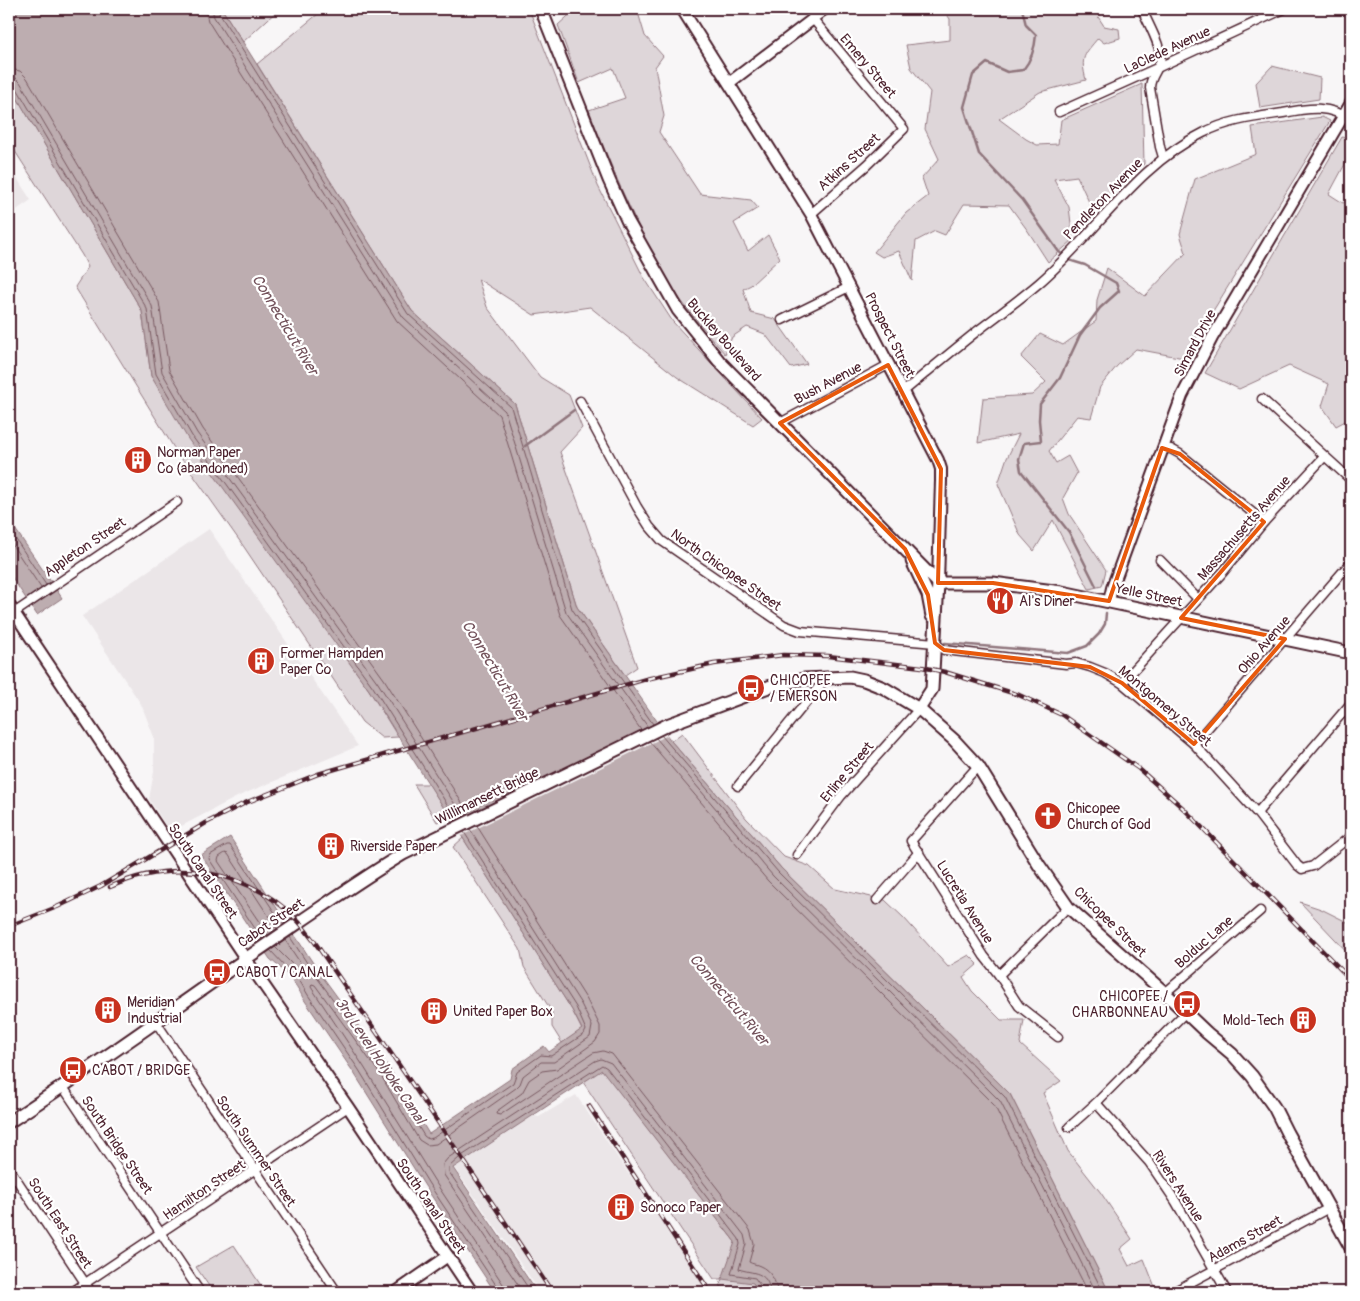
<svg xmlns="http://www.w3.org/2000/svg" width="1360" height="1301" font-family="Pangolin,sans-serif">
  <style>
    .built { fill: #ebe6e8 }
    .green { fill: #ded6d9; stroke: #947a82 }
    .water { fill: #bdadb0; stroke: #8f747b }
    .pier { fill: #f8f6f7 }
    .lines { fill: none; stroke-linecap: round; stroke-linejoin: round }
    .shore { stroke: #785860; stroke-width: 1 }
    .stream { stroke: #8f747b; stroke-width: 2.5 }
    .minor-casing { stroke: #4a1f2b; stroke-width: 11 }
    .tertiary-casing { stroke: #4a1f2b; stroke-width: 14 }
    .secondary-casing { stroke: #4a1f2b; stroke-width: 15 }
    .minor { stroke: #fff; stroke-width: 8 }
    .tertiary { stroke: #fff; stroke-width: 10 }
    .secondary { stroke: #fff; stroke-width: 11 }
    .rail-casing { stroke: #4a1f2b; stroke-width: 4.5 }
    .rail { stroke: #fff; stroke-width: 2.5; stroke-dasharray: 8; stroke-linecap: butt }
    .marked { fill: none; stroke: #e8590c; stroke-width: 4; stroke-linejoin: round }
    .labels { text-anchor: middle; dominant-baseline: central; stroke-width: 4.5; stroke-linejoin: round; paint-order: stroke }
    .street-label { font-size: 14px; fill: #4a1f2b; stroke: #fff }
    .poi-label { font-size: 14px; fill: #4a1f2b; stroke: #fff; text-anchor: start }
    .water-label { font-size: 15px; font-style: italic; fill: #72515a; stroke: #fff }
  </style>
  <rect width="100%" height="100%" fill="#f8f6f7"/>
  <filter id="ink" filterUnits="userSpaceOnUse"><feTurbulence type="fractalNoise" baseFrequency=".02" numOctaves="2"/><feDisplacementMap in="SourceGraphic" scale="10" xChannelSelector="R" yChannelSelector="G"/><feConvolveMatrix kernelMatrix="1 2 1 2 8 2 1 2 1" color-interpolation-filters="sRGB"/></filter>
  <g filter="url(#ink)">
    <g class="built">
      <polygon points="9,166 31,200 15,211 9,203"/>
      <polygon points="209,529 358,746 239,796 170,832 149,799 154,772 154,737 141,704 82,616"/>
      <polygon points="576,1095 708,1292 540,1292 454,1167 527,1114 539,1117"/>
    </g>
    <g class="green">
      <polygon points="222,9 279,9 243,42"/>
      <polygon points="324,9 529,9 598,186 643,276 673,322 762,418 753,425 677,377 590,307 534,315 478,279 487,307 540,377 569,395 582,428 560,452 637,667 625,675 577,607 515,404 412,311 257,64"/>
      <path d="M576,9H637L645,36L663,56L655,67L664,116L659,132L700,194L751,200L758,208L734,223L748,251L768,235L780,258L751,285L743,289L751,313L775,319L807,364L791,368L765,334L747,327L732,337L725,354C702,327 677,299 660,268C632,217 610,164 589,110L625,98L613,68L579,83L558,25Z"/>
      <path d="M943,9H1093L1104,26L1119,29L1120,38L1104,43L1098,38C1084,55 1080,57 1086,80L1040,92L999,119L1026,139L1037,145L1058,144L1061,120L1142,84L1144,164L1129,176L1094,213L1077,176L1054,179L1069,207L1073,240L1048,262L1028,231L1009,205L964,204L945,235L935,231L916,241L912,281L899,251L882,257L874,252L906,213L928,196L922,178L939,159L925,129L930,92L911,68L906,45L950,40V19Z"/>
      <polygon points="1272,66 1320,78 1319,99 1260,108 1256,83"/>
      <polygon points="9,84 142,311 151,376 369,690 398,737 382,738 362,722 244,547 174,448 75,287 88,267 82,255 9,142"/>
      <polygon points="1322,117 1330,121 1184,358 1136,349 1117,366 1100,387 1091,418 1077,416 1049,451 1056,463 1068,456 1077,473 1063,498 1069,514 1106,570 1102,586 1089,589 1053,520 1034,551 1020,535 998,484 1006,460 1019,434 978,443 983,398 1032,395 1046,382 1021,357 1040,334 1063,345 1096,321 1097,300 1107,268 1145,296 1186,253 1180,234 1195,179 1256,154 1252,127"/>
      <polygon points="1342,137 1351,140 1351,153 1329,194 1343,203 1351,200 1351,418 1336,426 1322,406 1329,384 1289,366 1239,389 1205,373"/>
      <polygon points="682,733 746,818 784,857 809,866 835,889 885,900 904,918 948,967 969,955 978,964 963,977 972,991 1001,1020 1024,1020 1020,1044 1061,1081 1043,1093 1068,1151 1101,1193 1132,1239 1120,1249 1129,1266 1144,1259 1157,1292 1109,1292 1010,1094 781,868 671,741"/>
      <polygon points="414,784 429,784 450,818 437,822"/>
      <polygon points="463,838 572,1010 582,1030 562,1043 552,1027 552,1012 524,967 520,949 453,847"/>
      <polygon points="1300,902 1321,909 1351,924 1351,956"/>
      <polygon points="602,1069 735,1242 753,1283 760,1292 725,1292 720,1285 722,1279 714,1279 583,1082"/>
      <polygon points="234,1245 264,1290 261,1292 213,1292 196,1267"/>
    </g>
    <g class="water">
      <path d="M9,9H222L412,311L515,404L577,607L671,741L781,868L1010,1094L1109,1292H760L753,1283L722,1279L735,1242L602,1070L453,1168L537,1292H495L425,1186L354,1073L303,998C296,982 283,970 270,959L201,855L230,837L317,969L389,1068L429,1134L510,1079L512,1069L544,1046L549,1052L582,1029L572,1010L369,690L188,439L151,376L142,311L9,84Z"/>
      <polygon points="9,520 62,598 37,615 9,573"/>
    </g>
    <polygon class="pier" points="660,720 670,734 459,837 450,823"/>
    <g class="lines">
      <g class="shore">
        <polyline points="205,9 208,21 397,321 499,415 560,615 641,730"/>
        <polyline points="212,9 214,17 403,317 505,411 566,612 648,727"/>
        <polyline points="218,9 219,13 408,314 511,407 572,609 653,724"/>
        <polyline points="9,69 20,71 27,78 159,302 169,370 203,429 384,679 469,814"/>
        <polyline points="9,76 15,77 20,82 152,306 162,372 197,433 378,683 463,817"/>
        <polyline points="9,82 15,85 147,309 156,374 192,436 373,687 457,820"/>
        <polyline points="9,529 46,585"/>
        <polyline points="9,540 41,588"/>
        <polyline points="661,735 778,872 1005,1097 1103,1292"/>
        <polyline points="656,738 773,876 1000,1101 1096,1292"/>
        <polyline points="649,741 768,881 994,1105 1088,1292"/>
        <path d="M477,826L587,1000L600,1026V1034L595,1042L557,1069L542,1071L529,1080L522,1093L497,1111L496,1114L500,1115L593,1053L603,1051L612,1054L750,1230L754,1244L749,1262C752,1264 756,1264 760,1266C770,1270 777,1282 777,1292"/>
        <polyline points="470,829 581,1004 592,1026 590,1037 554,1062 541,1062 523,1076 520,1084 516,1088 436,1144 427,1145 419,1140 380,1074 315,985 312,984 311,987 364,1067 434,1180 503,1284 505,1292"/>
        <polyline points="268,935 218,861 219,857 225,853 228,854 277,929"/>
        <polyline points="290,937 313,972 385,1071 424,1136 428,1139 433,1138 513,1083 517,1072 541,1055 551,1056 584,1034 586,1030 576,1007 464,832"/>
        <polyline points="262,939 209,859 210,855 227,845 230,845 283,925"/>
        <polyline points="275,947 301,973 304,973 305,970 285,940"/>
        <polyline points="270,950 301,983 308,995 359,1070 429,1184 498,1288 499,1292"/>
        <path d="M523,1292L444,1175L443,1164L448,1158L595,1061L601,1059L611,1063L744,1235L746,1244L739,1269C752,1274 768,1270 770,1292"/>
        <polyline points="531,1292 449,1172 449,1167 460,1157 602,1065 607,1068 739,1239 740,1244 731,1274 755,1278 762,1288 763,1292"/>
      </g>
      <g class="stream">
        <path d="M1022,9L1026,25L1036,35C1035,48 1032,59 1023,70L1007,72L987,63L973,75L964,107L979,154L1022,200L1059,252L1072,261L1085,265L1116,283L1119,291L1100,308L1080,335L1060,378L1040,404L1039,420L1041,441L1024,443L1019,459L1021,471L1069,532L1096,586"/>
        <polyline points="525,446 574,410"/>
        <polyline points="945,643 1068,653 1087,646 1099,634 1105,624 1106,613"/>
      </g>
      <g class="minor-casing">
        <g id="minor">
          <path d="M1142,9C1147,22 1164,50 1160,62C1157,72 1150,77 1150,88L1160,147L1163,157"/>
          <polyline points="1059,112 1157,68 1284,9"/>
          <polyline points="811,214 867,165 904,129 813,19 827,9"/>
          <polyline points="782,320 849,287"/>
          <path d="M903,392C927,372 951,352 976,332C997,316 1019,300 1039,283C1094,236 1137,165 1203,133C1228,120 1256,117 1283,113C1308,108 1330,104 1351,121"/>
          <polyline points="1262,399 1351,480"/>
          <polyline points="580,401 637,507 649,526 662,541 784,625 800,631 935,643 944,650 1066,664 1076,663 1090,667 1105,673 1122,683 1194,744 1257,813 1297,865 1302,869 1313,866 1351,836"/>
          <polyline points="780,423 888,365"/>
          <polyline points="1162,448 1171,449 1180,454 1264,522"/>
          <polyline points="1160,560 1198,599"/>
          <polyline points="14,613 177,502"/>
          <polyline points="1122,683 1223,572 1264,522 1324,457"/>
          <polyline points="1194,744 1351,562"/>
          <polyline points="978,766 911,841 984,956 999,975"/>
          <polyline points="738,786 826,678"/>
          <polyline points="1257,813 1351,703"/>
          <polyline points="797,855 841,796 919,709"/>
          <polyline points="877,900 919,852"/>
          <polyline points="1165,993 1260,911"/>
          <polyline points="156,1022 337,1292"/>
          <polyline points="1058,1037 1019,1006 999,975 1068,907"/>
          <polyline points="63,1087 200,1292"/>
          <polyline points="1096,1103 1149,1162 1176,1202 1227,1292"/>
          <polyline points="1069,1127 1096,1103 1185,1013"/>
          <polyline points="9,1168 91,1292"/>
          <polyline points="72,1292 348,1107"/>
          <polyline points="1173,1292 1329,1208"/>
        </g>
      </g>
      <g class="tertiary-casing">
        <g id="tertiary">
          <polyline points="682,9 811,214 938,460 941,469 941,481 938,583"/>
          <polyline points="729,83 813,19 814,9"/>
          <polyline points="1109,601 1112,588 1182,396 1212,338 1351,103"/>
          <polyline points="9,605 245,958 348,1107 472,1292"/>
          <polyline points="396,1292 448,1256"/>
        </g>
      </g>
      <g class="secondary-casing">
        <g id="secondary">
          <polyline points="541,9 609,180 627,220 678,310 719,361 938,583"/>
          <polyline points="912,561 928,595 932,616"/>
          <polyline points="938,583 993,583 1062,592 1351,653"/>
          <polyline points="919,709 932,689 938,583"/>
          <path d="M9,1122C108,1058 203,987 301,921C335,898 368,875 403,854L667,725L771,686L804,679L850,677L864,680L884,688L919,709L954,740L978,766L1039,865L1068,907L1165,993L1207,1033L1232,1054L1252,1076L1274,1107L1287,1133L1351,1248"/>
        </g>
      </g>
      <use href="#minor" class="minor"/>
      <use href="#tertiary" class="tertiary"/>
      <use href="#secondary" class="secondary"/>
      <g class="rail-casing">
        <g id="rail">
          <path d="M110,887C174,858 248,869 297,920C303,926 308,934 314,941L423,1100L552,1292"/>
          <polyline points="9,926 57,907 101,886 206,823 245,803 318,774 646,679 714,664 783,655 828,656 922,667 945,672 1019,695 1062,715 1139,769 1184,809 1351,980"/>
          <polyline points="589,1106 710,1292"/>
        </g>
      </g>
      <use href="#rail" class="rail"/>
    </g>
  </g>
  <path class="marked" d="M888,365L941,469L938,583H993L1109,601L1162,448L1180,454L1264,522L1181,618L1285,639L1194,744L1122,683L1090,667L944,650L935,643L928,595L905,549L780,423Z"/>
  <defs>
    <g id="building-disc" transform="scale(1.4375)"><circle r="9.5" fill="#c8321e" stroke="#fff"/><path d="M-4-6H4V6H1V3H-1V6H-4ZM-2.5-4.3h1.7v1.8h-1.7ZM.8-4.3h1.7v1.8H.8ZM-2.5-1h1.7V.8h-1.7ZM.8-1h1.7V.8H.8Z" fill="#fff"/></g>
    <g id="restaurant-disc" transform="scale(1.4375)"><circle r="9.5" fill="#c8321e" stroke="#fff"/><path d="M-5-6h1v4h1v-4h1v4h1v-4h1v5L-1.5 .5V6h-2V.5L-5-1ZM5-6V6H3V1.5H1.5Q1.5-4 5-6Z" fill="#fff"/></g>
    <g id="bus-disc" transform="scale(1.4375)"><circle r="9.5" fill="#c8321e" stroke="#fff"/><path d="M-5-6H5V4H4V6H2V4H-2V6H-4V4H-5ZM-3.5-4V0h7V-4ZM-3.5 1.2v1.5H-2V1.2ZM2 1.2v1.5H3.5V1.2Z" fill="#fff"/></g>
    <g id="church-disc" transform="scale(1.4375)"><circle r="9.5" fill="#c8321e" stroke="#fff"/><path d="M-1.2-6h2.4v3.5h3.3v2.4h-3.3V6h-2.4V-.1h-3.3v-2.4h3.3Z" fill="#fff"/></g>
  </defs>
  <g fill-rule="evenodd">
    <use href="#building-disc" x="138" y="460"/>
    <use href="#restaurant-disc" x="1000" y="601"/>
    <use href="#building-disc" x="261" y="661"/>
    <use href="#bus-disc" x="751" y="688"/>
    <use href="#church-disc" x="1048" y="816"/>
    <use href="#building-disc" x="331" y="846"/>
    <use href="#bus-disc" x="217" y="972"/>
    <use href="#bus-disc" x="1187" y="1004"/>
    <use href="#building-disc" x="108" y="1010"/>
    <use href="#building-disc" x="434" y="1011"/>
    <use href="#building-disc" x="1303" y="1020"/>
    <use href="#bus-disc" x="73" y="1070"/>
    <use href="#building-disc" x="621" y="1207"/>
  </g>
  <g class="labels">
    <g class="street-label">
      <text transform="translate(1167 50) rotate(-25)">LaClede Avenue</text>
      <text transform="translate(868 66) rotate(50)">Emery Street</text>
      <text transform="translate(849 162) rotate(-42)">Atkins Street</text>
      <text transform="translate(1103 199) rotate(-46)">Pendleton Avenue</text>
      <text transform="translate(890 335) rotate(63)">Prospect Street</text>
      <text transform="translate(724 340) rotate(49)">Buckley Boulevard</text>
      <text transform="translate(1195 343) rotate(-62)">Simard Drive</text>
      <text transform="translate(828 383) rotate(-28)">Bush Avenue</text>
      <text transform="translate(1244 528) rotate(-49)">Massachusetts Avenue</text>
      <text transform="translate(85 547) rotate(-34)">Appleton Street</text>
      <text transform="translate(726 570) rotate(35)">North Chicopee Street</text>
      <text transform="translate(1149 595) rotate(12)">Yelle Street</text>
      <text transform="translate(1264 645) rotate(-49)">Ohio Avenue</text>
      <text transform="translate(1165 706) rotate(40)">Montgomery Street</text>
      <text transform="translate(847 772) rotate(-50)">Erline Street</text>
      <text transform="translate(487 796) rotate(-26)">Willimansett Bridge</text>
      <text transform="translate(203 871) rotate(56)">South Canal Street</text>
      <text transform="translate(965 902) rotate(58)">Lucretia Avenue</text>
      <text transform="translate(1110 922) rotate(44)">Chicopee Street</text>
      <text transform="translate(271 923) rotate(-34)">Cabot Street</text>
      <text transform="translate(1204 942) rotate(-41)">Bolduc Lane</text>
      <text transform="translate(117 1145) rotate(56)">South Bridge Street</text>
      <text transform="translate(256 1151) rotate(56)">South Summer Street</text>
      <text transform="translate(1178 1186) rotate(57)">Rivers Avenue</text>
      <text transform="translate(204 1190) rotate(-34)">Hamilton Street</text>
      <text transform="translate(431 1206) rotate(56)">South Canal Street</text>
      <text transform="translate(60 1223) rotate(57)">South East Street</text>
      <text transform="translate(1245 1239) rotate(-29)">Adams Street</text>
    </g>
    <g class="poi-label">
      <text x="157" y="452">Norman Paper<tspan x="157" dy="16">Co (abandoned)</tspan></text>
      <text x="1019" y="601">Al's Diner</text>
      <text x="280" y="653">Former Hampden<tspan x="280" dy="16">Paper Co</tspan></text>
      <text x="770" y="680">CHICOPEE<tspan x="770" dy="16">/ EMERSON</tspan></text>
      <text x="1067" y="808">Chicopee<tspan x="1067" dy="16">Church of God</tspan></text>
      <text x="350" y="846">Riverside Paper</text>
      <text x="236" y="972">CABOT / CANAL</text>
      <text x="1168" y="996" text-anchor="end">CHICOPEE /<tspan x="1168" dy="16">CHARBONNEAU</tspan></text>
      <text x="127" y="1002">Meridian<tspan x="127" dy="16">Industrial</tspan></text>
      <text x="453" y="1011">United Paper Box</text>
      <text x="1284" y="1020" text-anchor="end">Mold-Tech</text>
      <text x="92" y="1070">CABOT / BRIDGE</text>
      <text x="640" y="1207">Sonoco Paper</text>
    </g>
    <g class="water-label">
      <text transform="translate(285 325) rotate(59)">Connecticut River</text>
      <text transform="translate(495 671) rotate(59)">Connecticut River</text>
      <text transform="translate(729 1000) rotate(50)">Connecticut River</text>
      <text transform="translate(380 1061) rotate(56)">3rd Level Holyoke Canal</text>
    </g>
  </g>
  <rect width="1360" height="1301" fill="none" stroke="#fff" stroke-width="30"/>
  <rect x="15" y="15" width="1330" height="1271" fill="none" stroke="#4a1f2b" stroke-width="2" filter="url(#ink)"/>
</svg>
